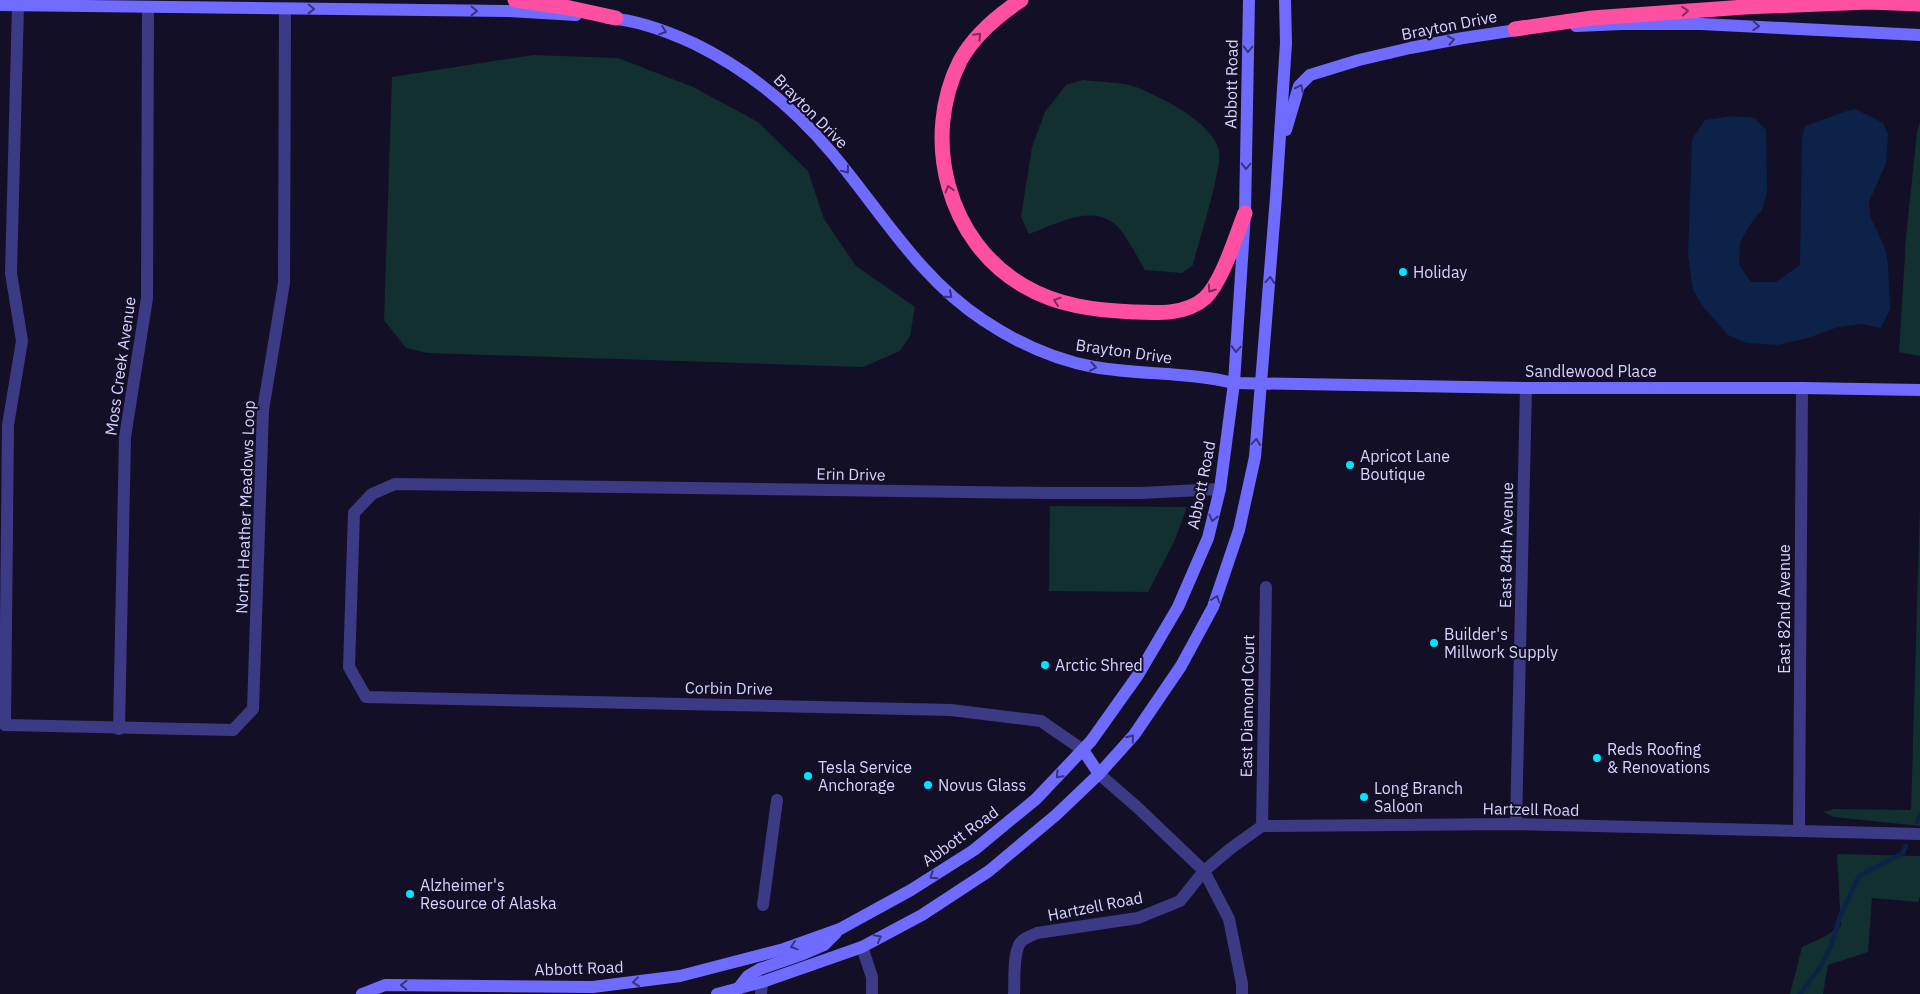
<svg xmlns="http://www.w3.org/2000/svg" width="1920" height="994" font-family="'IBM Plex Sans',sans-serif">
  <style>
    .green { fill: #12302f }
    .water { fill: #0c2248 }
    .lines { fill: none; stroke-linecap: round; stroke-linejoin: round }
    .stream { stroke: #0c2248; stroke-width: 4.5 }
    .street { stroke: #3d3a85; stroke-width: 12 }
    .secondary { stroke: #6f6bff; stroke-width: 12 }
    .highway { stroke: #ff4fa3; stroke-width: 15 }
    .oneway { stroke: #38347d }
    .oneway2 { stroke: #7d2c5e }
    .poi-dot { fill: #00e5ff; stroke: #130f26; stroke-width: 2 }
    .labels { text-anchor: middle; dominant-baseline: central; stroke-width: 4; stroke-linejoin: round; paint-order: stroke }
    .street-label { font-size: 16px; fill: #d9d4ff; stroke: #130f26 }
    .poi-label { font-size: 16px; fill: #d9d4ff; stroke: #130f26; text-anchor: start }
  </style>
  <rect width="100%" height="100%" fill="#130f26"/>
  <g class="green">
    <polygon points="533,55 618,58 693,87 758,122 808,171 824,219 856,266 915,307 910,336 900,351 863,367 427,353 406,348 384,320 392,77"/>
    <path d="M1083,80C1098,82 1122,82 1136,87C1161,97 1212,122 1219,150C1223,167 1198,244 1193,265L1182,273L1145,270C1138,258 1125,233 1116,225C1090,203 1055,225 1029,234L1021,217L1032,147L1045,112L1066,85Z"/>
    <polygon points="1920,122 1920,355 1919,356 1899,352 1906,237 1917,132"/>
    <polygon points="1920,505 1920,826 1834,817 1823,812 1834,809 1911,810"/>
    <polygon points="1050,506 1187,507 1174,542 1148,592 1049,591"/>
    <polygon points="1837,854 1920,856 1920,896 1918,902 1872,898 1868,952 1828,965 1823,994 1790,994 1802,947 1824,937 1841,926"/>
  </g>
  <polygon class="water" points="1855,109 1883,123 1888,134 1886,163 1869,202 1870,216 1885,248 1888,264 1890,309 1881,328 1861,324 1838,327 1808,338 1777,345 1748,343 1728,335 1704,308 1693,290 1688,256 1692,139 1705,120 1732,116 1755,118 1766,130 1767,192 1762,210 1749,226 1740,243 1739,265 1751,282 1776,282 1800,265 1802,137 1805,126 1847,111"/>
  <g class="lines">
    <g class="stream">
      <polyline points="1917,822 1920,815"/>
      <polyline points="1800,994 1820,967 1831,946 1840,916 1859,876 1903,853 1906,846"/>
    </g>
    <g class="street">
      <polyline points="18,5 11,273 22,341 8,425 5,725 233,730 253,709 263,410 284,283 285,9"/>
      <polyline points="119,729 125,437 147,298 148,7"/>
      <polyline points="1083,750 1041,721 951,710 366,697 349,667 354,513 372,494 395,484 1045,493 1141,493 1220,489"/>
      <polyline points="1099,774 1137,807 1204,871 1229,919 1242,984 1242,994"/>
      <polyline points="1516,824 1526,388"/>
      <polyline points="1262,826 1266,587"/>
      <polyline points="1799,830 1802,388"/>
      <polyline points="763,905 777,800"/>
      <polyline points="862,947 872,977 872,994"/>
      <polyline points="761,994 762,982"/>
      <path d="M1014,994C1015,981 1012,948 1023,940C1027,937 1033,935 1037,933L1138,918L1180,901L1204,871L1230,849L1262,826L1516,824L1920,834"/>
    </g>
    <g class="secondary">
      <polyline points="0,5 508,11 576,15"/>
      <path d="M608,18C638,20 669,32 695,44C748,70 793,107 831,152C880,210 918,277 983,320C1016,342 1055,360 1094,367C1140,375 1188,372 1234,383L1526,388H1802L1920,390"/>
      <polyline points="1576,26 1622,24 1701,24 1920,35"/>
      <polyline points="1286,130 1299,86 1310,75 1359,60 1410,48 1463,38 1523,29"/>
      <polyline points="1083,750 1099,774"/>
      <polyline points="737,990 748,976 760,969 803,954 824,945 836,933"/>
      <polyline points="362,994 385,985 593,987 680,976 784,949 840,929 911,890 974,850 1036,799 1091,741 1138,675 1178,607 1208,538 1220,489 1234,383 1245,213 1249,0"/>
      <polyline points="717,994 762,982 862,947 922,915 989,871 1056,815 1099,774 1134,735 1181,666 1213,607 1239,530 1255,457 1276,197 1286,43 1285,0"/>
    </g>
    <g class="highway">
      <polyline points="515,0 570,8 616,18"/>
      <path d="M1021,0C997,16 974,35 960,61C921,138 947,242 1024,286C1058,306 1094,310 1133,312C1156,313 1186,315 1205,298C1222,282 1236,236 1245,213"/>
      <polyline points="1515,29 1592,18 1745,7 1869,2 1920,4"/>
    </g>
  </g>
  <defs><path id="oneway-chevron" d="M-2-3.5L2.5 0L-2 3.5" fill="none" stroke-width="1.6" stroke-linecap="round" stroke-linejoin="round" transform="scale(1.25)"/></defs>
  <g class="oneway">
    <use href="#oneway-chevron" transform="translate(311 9) rotate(1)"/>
    <use href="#oneway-chevron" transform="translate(474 11) rotate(1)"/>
    <use href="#oneway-chevron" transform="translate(1756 26) rotate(3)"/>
    <use href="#oneway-chevron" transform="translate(663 31) rotate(20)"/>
    <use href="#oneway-chevron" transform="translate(1451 40) rotate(-11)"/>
    <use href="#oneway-chevron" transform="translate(1248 49) rotate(91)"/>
    <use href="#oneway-chevron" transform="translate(1300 88) rotate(-63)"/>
    <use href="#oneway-chevron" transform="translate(1246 166) rotate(91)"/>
    <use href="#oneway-chevron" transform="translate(846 170) rotate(52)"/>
    <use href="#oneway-chevron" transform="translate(1270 280) rotate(-85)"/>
    <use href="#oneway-chevron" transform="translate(949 295) rotate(41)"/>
    <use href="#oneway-chevron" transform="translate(1236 349) rotate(94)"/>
    <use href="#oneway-chevron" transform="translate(1093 367) rotate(10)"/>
    <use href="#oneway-chevron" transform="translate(1256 442) rotate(-85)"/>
    <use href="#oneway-chevron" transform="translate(1213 518) rotate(104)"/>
    <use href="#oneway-chevron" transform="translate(1216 599) rotate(-71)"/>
    <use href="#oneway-chevron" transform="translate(1131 738) rotate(-51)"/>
    <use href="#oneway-chevron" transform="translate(1059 775) rotate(133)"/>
    <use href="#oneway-chevron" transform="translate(933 876) rotate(147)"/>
    <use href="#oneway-chevron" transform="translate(878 938) rotate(-28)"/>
    <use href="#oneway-chevron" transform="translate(794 946) rotate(161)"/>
    <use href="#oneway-chevron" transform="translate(636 982) rotate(173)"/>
    <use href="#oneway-chevron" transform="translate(404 985) rotate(-179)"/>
  </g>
  <g class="oneway2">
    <use href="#oneway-chevron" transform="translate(1685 11) rotate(-4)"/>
    <use href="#oneway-chevron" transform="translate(978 36) rotate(-47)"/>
    <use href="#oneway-chevron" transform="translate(949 189) rotate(-106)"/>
    <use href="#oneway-chevron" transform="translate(1211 289) rotate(125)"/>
    <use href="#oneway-chevron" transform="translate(1057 301) rotate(-161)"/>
  </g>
  <g class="poi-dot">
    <circle cx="1403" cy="272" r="5"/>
    <circle cx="1350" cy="465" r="5"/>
    <circle cx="1434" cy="643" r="5"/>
    <circle cx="1045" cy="665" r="5"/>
    <circle cx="1597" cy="758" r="5"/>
    <circle cx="808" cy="776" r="5"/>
    <circle cx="928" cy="785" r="5"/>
    <circle cx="1364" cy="797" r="5"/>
    <circle cx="410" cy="894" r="5"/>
  </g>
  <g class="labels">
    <g class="street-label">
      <text transform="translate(1449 25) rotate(-11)">Brayton Drive</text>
      <text transform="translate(1231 84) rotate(-89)">Abbott Road</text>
      <text transform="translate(811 111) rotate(45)">Brayton Drive</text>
      <text transform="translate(1124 351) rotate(8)">Brayton Drive</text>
      <text transform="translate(120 366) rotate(-82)">Moss Creek Avenue</text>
      <text x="1591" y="371">Sandlewood Place</text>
      <text transform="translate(851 474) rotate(1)">Erin Drive</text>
      <text transform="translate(1201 485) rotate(-79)">Abbott Road</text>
      <text transform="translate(245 507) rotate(-88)">North Heather Meadows Loop</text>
      <text transform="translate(1506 545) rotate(-89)">East 84th Avenue</text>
      <text transform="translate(1784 609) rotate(-90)">East 82nd Avenue</text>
      <text transform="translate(729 688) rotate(1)">Corbin Drive</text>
      <text transform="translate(1247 706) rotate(-89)">East Diamond Court</text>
      <text transform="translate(1531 809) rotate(1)">Hartzell Road</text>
      <text transform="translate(960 836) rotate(-36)">Abbott Road</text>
      <text transform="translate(1095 906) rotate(-11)">Hartzell Road</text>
      <text transform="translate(579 968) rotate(-2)">Abbott Road</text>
    </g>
    <g class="poi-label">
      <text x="1413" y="272">Holiday</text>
      <text x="1360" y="456">Apricot Lane<tspan x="1360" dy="18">Boutique</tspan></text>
      <text x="1444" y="634">Builder's<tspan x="1444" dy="18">Millwork Supply</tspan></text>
      <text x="1055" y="665">Arctic Shred</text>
      <text x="1607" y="749">Reds Roofing<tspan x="1607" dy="18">&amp; Renovations</tspan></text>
      <text x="818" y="767">Tesla Service<tspan x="818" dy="18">Anchorage</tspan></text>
      <text x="938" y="785">Novus Glass</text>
      <text x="1374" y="788">Long Branch<tspan x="1374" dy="18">Saloon</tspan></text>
      <text x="420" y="885">Alzheimer's<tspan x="420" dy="18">Resource of Alaska</tspan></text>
    </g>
  </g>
</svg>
